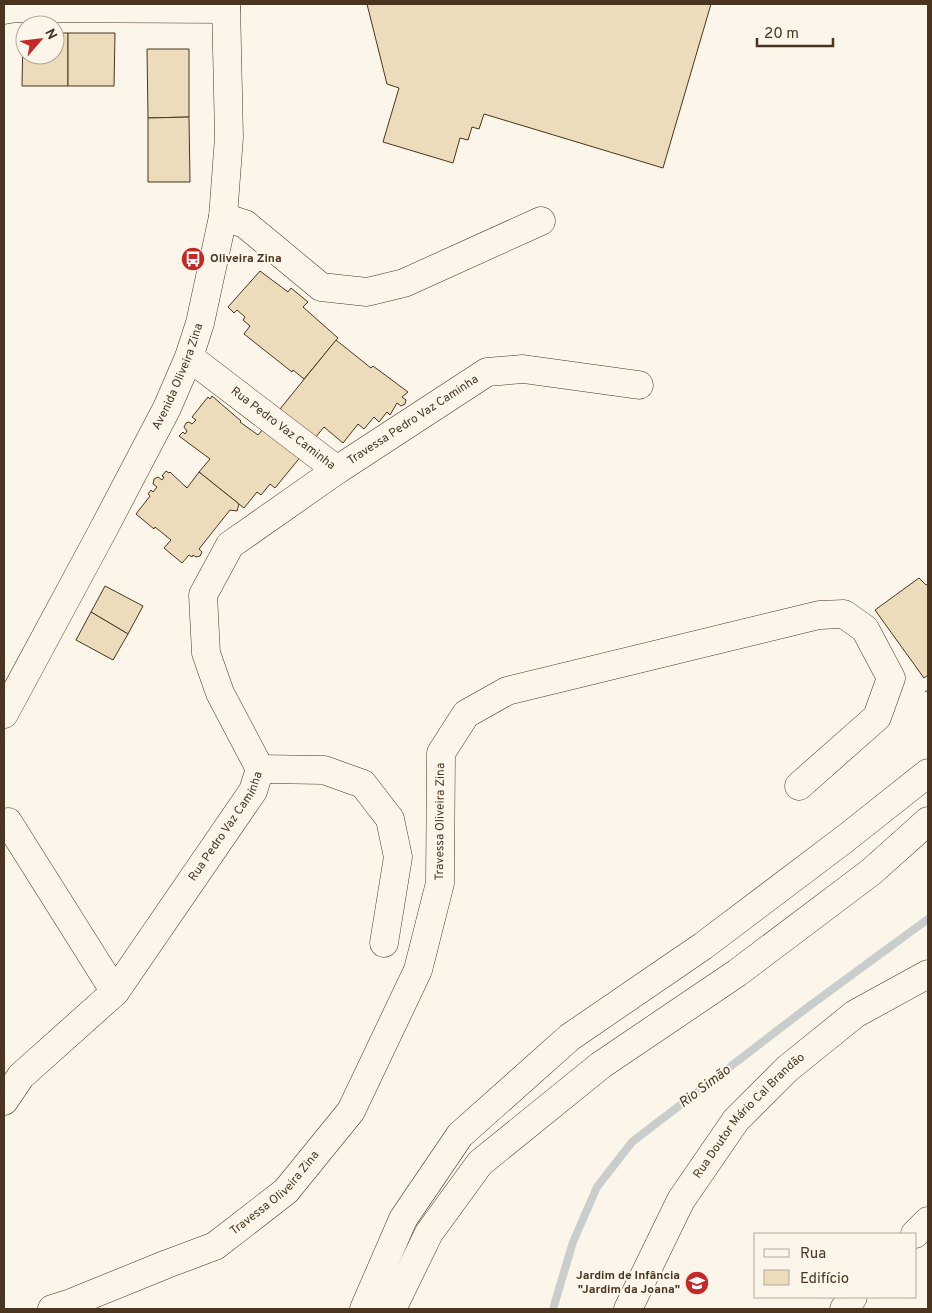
<svg xmlns="http://www.w3.org/2000/svg" width="932" height="1313" font-family="Overpass,sans-serif">
  <style>
    .lines { fill: none; stroke-linecap: round; stroke-linejoin: round }
    .stream { stroke: #c9cecd; stroke-width: 8 }
    .building { fill: #ecdcbc; stroke: #4a3520 }
    .minor-casing { stroke: #4a3520; stroke-width: 29 }
    .highway-casing { stroke: #4a3520; stroke-width: 29 }
    .minor { stroke: #fbf6e9; stroke-width: 28 }
    .highway { stroke: #fbf6e9; stroke-width: 28 }
    .fence { stroke: #4a3520; stroke-width: 1; stroke-dasharray: 6 2.5; stroke-linecap: butt }
    .labels { text-anchor: middle; dominant-baseline: central; stroke-width: 4; stroke-linejoin: round; paint-order: stroke }
    .poi-label { font-size: 12px; font-weight: bold; fill: #4a3520; stroke: #fbf6e9; text-anchor: start }
    .street-label { font-size: 12px; fill: #4a3520; stroke: #fbf6e9 }
    .water-label { font-size: 14px; font-style: italic; fill: #4a3520; stroke: #fbf6e9 }
  </style>
  <rect width="100%" height="100%" fill="#fbf6e9"/>
  <g class="lines">
    <polyline class="stream" points="553,1309 573,1242 597,1187 632,1142 808,1007 928,919"/>
  </g>
  <g class="building">
    <polygon points="367,4 711,4 663,168 484,114 479,129 472,127 468,140 460,138 453,163 383,142 399,88 387,84"/>
    <polygon points="23,33 25,33 25,55 55,55 55,33 68,33 68,86 22,86"/>
    <polygon points="68,33 115,33 114,86 68,86"/>
    <polygon points="147,49 189,49 189,117 148,118"/>
    <polygon points="189,117 190,182 148,182 148,118"/>
    <polygon points="260,271 288,292 291,288 308,302 303,307 338,338 304,379 293,370 292,372 244,334 250,326 243,320 245,317 237,310 234,313 228,307"/>
    <polygon points="336,340 371,368 373,366 408,392 402,397 406,400 405,404 401,406 397,403 390,415 387,412 379,422 374,417 364,429 358,424 343,443 324,427 315,438 280,409"/>
    <polygon points="212,396 241,421 240,422 258,435 280,409 302,455 275,488 270,484 261,495 257,492 244,508 199,472 210,459 179,436 183,432 185,434 187,431 184,427 186,423 189,422 192,424 196,420 192,417 208,397 210,399"/>
    <polygon points="166,471 169,473 170,472 187,488 199,472 239,504 237,511 230,510 199,549 202,552 200,556 196,557 193,555 192,557 189,555 182,563 164,548 171,540 155,527 154,529 136,514 150,496 148,494 151,490 153,492 157,487 153,484 154,479 158,477 162,480 164,477 162,476"/>
    <polygon points="919,578 926,585 928,584 928,675 924,678 875,610"/>
    <polygon points="105,586 143,606 128,634 91,612"/>
    <polygon points="91,612 128,634 113,660 76,640"/>
  </g>
  <g class="lines">
    <g class="minor-casing">
      <g id="minor">
        <polyline points="4,10 16,8 226,9"/>
        <polyline points="223,217 245,224 321,287 367,292 404,283 541,221"/>
        <path id="s1" d="M189,357L337,470"/>
        <path id="s2" d="M4,714L102,532L167,408L189,357L200,323L223,217L229,137L226,4"/>
        <polyline points="260,769 324,770 363,784 390,819 398,857 384,943"/>
        <polyline points="8,822 115,992"/>
        <path id="s3" d="M4,1101L21,1076L115,992L253,791L260,769L220,693L206,653L203,595L230,545L337,470L487,372L523,369L639,385"/>
        <polyline points="915,1234 928,1221"/>
        <path id="s4" d="M52,1309L71,1303L167,1264L215,1246L286,1191L351,1111L418,970L440,883L441,753L466,714L507,691L819,615L844,614L865,629L891,678L877,717L799,786"/>
        <path id="s5" d="M628,1309L681,1200L736,1120L787,1069L855,1014L928,974"/>
        <polyline points="844,1309 853,1297"/>
      </g>
    </g>
    <g class="highway-casing">
      <g id="highway">
        <polyline points="364,1309 403,1219 460,1135 570,1037 703,946 846,838 928,773"/>
        <polyline points="392,1309 429,1233 480,1163 601,1065 737,973 871,872 928,821"/>
      </g>
    </g>
    <use href="#minor" class="minor"/>
    <use href="#highway" class="highway"/>
    <polyline class="fence" points="925,692 928,690"/>
  </g>
  <defs>
    <g id="bus-disc" transform="scale(1.25)"><circle r="9.5" fill="#c62828" stroke="#fbf6e9"/><path d="M-5-6H5V4H4V6H2V4H-2V6H-4V4H-5ZM-3.5-4V0h7V-4ZM-3.5 1.2v1.5H-2V1.2ZM2 1.2v1.5H3.5V1.2Z" fill="#fff"/></g>
    <g id="school-disc" transform="scale(1.25)"><circle r="9.5" fill="#c62828" stroke="#fbf6e9"/><path d="M0-5L7-2L0 1L-7-2ZM-4 1L0 2.5L4 1V4Q0 6-4 4Z" fill="#fff"/></g>
  </defs>
  <g fill-rule="evenodd">
    <use href="#bus-disc" x="193" y="259"/>
    <use href="#school-disc" x="697" y="1283"/>
  </g>
  <g class="labels">
    <g class="poi-label">
      <text x="210" y="259">Oliveira Zina</text>
      <text x="680" y="1276" text-anchor="end">Jardim de Infância<tspan x="680" dy="14">"Jardim da Joana"</tspan></text>
    </g>
    <g class="street-label">
      <text stroke="none"><textPath href="#s2" startOffset="380">Avenida Oliveira Zina</textPath></text>
      <text stroke="none"><textPath href="#s3" startOffset="888">Travessa Pedro Vaz Caminha</textPath></text>
      <text stroke="none"><textPath href="#s1" startOffset="118">Rua Pedro Vaz Caminha</textPath></text>
      <text stroke="none"><textPath href="#s4" startOffset="675">Travessa Oliveira Zina</textPath></text>
      <text stroke="none"><textPath href="#s3" startOffset="356">Rua Pedro Vaz Caminha</textPath></text>
      <text stroke="none"><textPath href="#s5" startOffset="230">Rua Doutor Mário Cal Brandão</textPath></text>
      <text stroke="none"><textPath href="#s4" startOffset="255">Travessa Oliveira Zina</textPath></text>
    </g>
    <g class="water-label">
      <text transform="translate(705 1087) rotate(-37)">Rio Simão</text>
    </g>
  </g>
  <rect width="932" height="1313" fill="none" stroke="#4a3520" stroke-width="10"/>
  <rect x="754" y="1233" width="162" height="65" fill="#fbf6e9" stroke="#b4a999"/>
  <rect x="764" y="1249" width="25" height="8" fill="#fbf6e9" stroke="#b4a999"/>
  <text x="800" y="1258" font-size="15" fill="#4a3520">Rua</text>
  <rect x="764" y="1270" width="25" height="15" fill="#ecdcbc" stroke="#b4a999"/>
  <text x="800" y="1283" font-size="15" fill="#4a3520">Edifício</text>
  <g transform="translate(40 40) rotate(62)"><circle r="24" fill="#fbf6e9" stroke="#b4a999"/>
  <path d="M0-4L9 19L0 12L-9 19Z" fill="#c62828"/>
  <text y="-8" font-size="14" font-weight="bold" text-anchor="middle" fill="#4a3520">N</text>
  </g>
  <path d="M757 38v8h76v-8" fill="none" stroke="#4a3520" stroke-width="2.5"/>
  <text x="764" y="38" font-size="15" fill="#4a3520" stroke="#fbf6e9" stroke-width="4" paint-order="stroke">20 m</text>
</svg>
